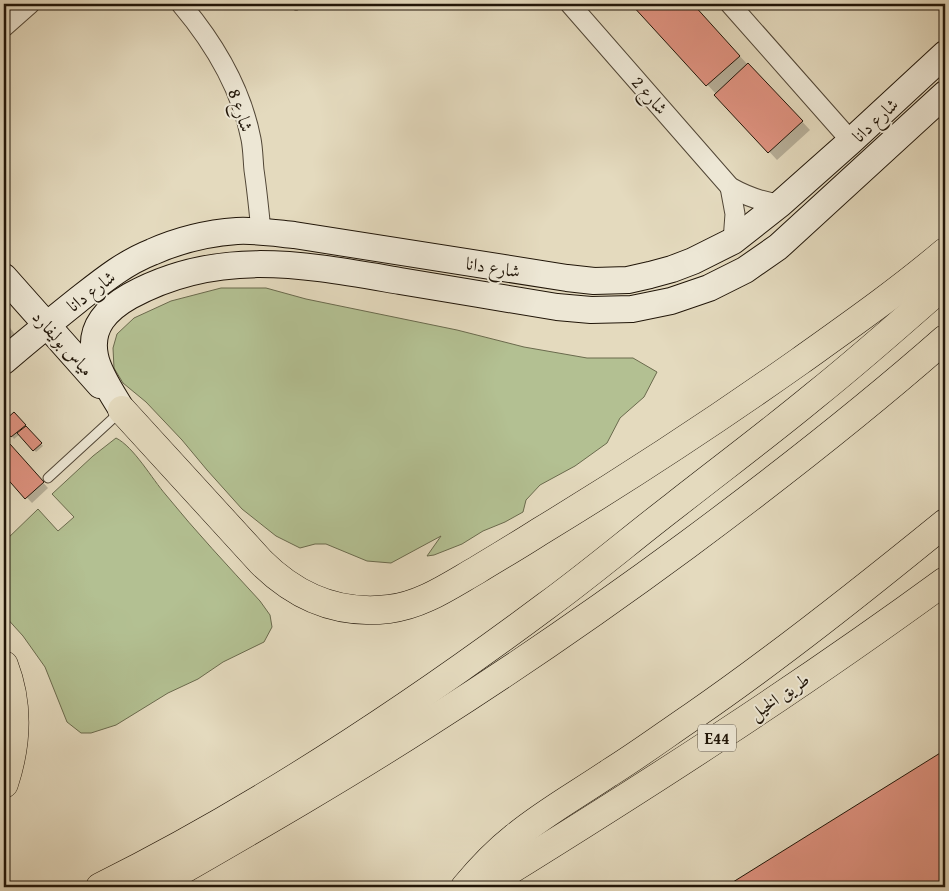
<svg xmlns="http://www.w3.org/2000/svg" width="949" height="891" font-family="'Gentium Book Plus',Amiri,serif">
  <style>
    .green { fill: #b3c092; stroke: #6a6a4d }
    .shadow { fill: #0003 }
    .building { fill: #df9280; stroke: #201508 }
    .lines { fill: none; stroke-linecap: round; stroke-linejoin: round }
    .lane-casing { stroke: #514636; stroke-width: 11 }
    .street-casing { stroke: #514636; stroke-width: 21 }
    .secondary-casing { stroke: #201508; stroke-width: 28 }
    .highway-casing { stroke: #201508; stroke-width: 29 }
    .lane { stroke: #ede7d5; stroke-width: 9 }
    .street { stroke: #ede7d5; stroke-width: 19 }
    .secondary { stroke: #ede7d5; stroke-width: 26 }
    .highway { stroke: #e4dabe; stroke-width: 28 }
    .labels { text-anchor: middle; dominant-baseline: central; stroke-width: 4; stroke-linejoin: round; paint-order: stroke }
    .shield { fill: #ede7d5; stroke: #5e5446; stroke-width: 1 }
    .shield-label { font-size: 16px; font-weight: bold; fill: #201508 }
    .street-label { font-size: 18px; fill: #201508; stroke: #ede7d5 }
  </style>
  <rect width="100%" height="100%" fill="#e4dabe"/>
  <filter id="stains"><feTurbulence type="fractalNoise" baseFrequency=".004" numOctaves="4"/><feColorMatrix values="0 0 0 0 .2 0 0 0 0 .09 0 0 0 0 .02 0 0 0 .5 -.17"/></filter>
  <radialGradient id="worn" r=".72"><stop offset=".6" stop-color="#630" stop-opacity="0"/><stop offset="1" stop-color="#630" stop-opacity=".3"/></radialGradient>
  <g class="green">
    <polygon points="221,288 266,288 306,299 457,330 524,347 587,358 633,358 657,372 644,397 620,418 607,443 575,466 540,485 526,500 523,512 505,522 483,531 462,544 434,555 427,556 441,536 391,563 367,561 326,544 315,544 300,548 276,536 242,509 207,470 182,440 146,402 123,383 114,368 113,348 117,334 134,318 171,301"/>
    <path d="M116,438C134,447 152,479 166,495C196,532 228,566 260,601L270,615L272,627L264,642L223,662L198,679L168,693L116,725L91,733H81L67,722L45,667L23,636L4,615V542L38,509L58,531L74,517L52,494L93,456Z"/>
  </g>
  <g class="shadow">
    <polygon points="633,4 692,4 748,65 757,73 810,130 777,160"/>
    <polygon points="4,320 26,349 4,365"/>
    <polygon points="14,414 43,446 36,452 20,434 14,439 4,427 4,423"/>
    <polygon points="10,446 48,488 32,503 4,473 4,452"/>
    <polygon points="945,751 945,887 727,887"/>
  </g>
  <g class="building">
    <polygon points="631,4 693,4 740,56 706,86"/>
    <polygon points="748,63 803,121 768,153 714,95"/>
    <polygon points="14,412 26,425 11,437 4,429 4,421"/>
    <polygon points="26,426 42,443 33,451 17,433"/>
    <polygon points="10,444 44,482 25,499 4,475 4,450"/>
    <polygon points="945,750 945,887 725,887"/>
  </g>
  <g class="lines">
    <g class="lane-casing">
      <g id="lane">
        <polyline points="296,5 298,4"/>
        <polyline points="48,478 120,412"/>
      </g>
    </g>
    <g class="street-casing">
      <g id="street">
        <path d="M181,4C214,43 241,88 251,139C253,149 253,160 254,170C257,190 259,211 261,231"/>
        <path d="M570,4L730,187C746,196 762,202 780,204"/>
        <polyline points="730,4 851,141"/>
        <polyline points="4,27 30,4"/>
        <polyline points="730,187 735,214 733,241"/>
      </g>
    </g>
    <g class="secondary-casing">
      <g id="secondary">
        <polyline points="4,277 100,385"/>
        <path d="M4,361C28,340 53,320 78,300C101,282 124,263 152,252C179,240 208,233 237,231C256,230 275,233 294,235L567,278L594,281L628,280L650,275L672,269L693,261L733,241L780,204L851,141L945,54"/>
        <path d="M122,410C113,395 98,373 95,356C89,327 107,309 130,296C219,247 306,265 400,281C452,290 505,298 557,307L591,310L632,309L671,301L709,288L745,270L778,247L945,94"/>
      </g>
    </g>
    <g class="highway-casing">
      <g id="highway">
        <path d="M122,410L261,562C296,597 339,615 389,609C422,605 449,586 477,570C498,557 519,545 539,532C628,478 715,421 800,361C849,326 899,291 945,252"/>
        <path d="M4,665C19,704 17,745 4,784"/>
        <path d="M100,887C257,809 405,711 546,606C590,574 631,539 674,506C721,469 768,434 814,396C859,360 902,322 945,284"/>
        <path d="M153,887C245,834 338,781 428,723C516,667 603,607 687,545C776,479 862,412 945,339"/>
        <path d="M465,887C480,869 496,852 515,837C544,813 578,794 609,773C638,755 665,735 693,716C780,656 864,589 945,523"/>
        <path d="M483,887C640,790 796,690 945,581"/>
      </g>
    </g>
    <use href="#lane" class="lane"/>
    <use href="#street" class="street"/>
    <use href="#secondary" class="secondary"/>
    <use href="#highway" class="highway"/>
  </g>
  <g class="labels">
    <rect class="shield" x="698" y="724.5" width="38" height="27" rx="4"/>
    <g class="shield-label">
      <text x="717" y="738">E44</text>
    </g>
    <g class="street-label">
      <text transform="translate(650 95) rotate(49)">شارع 2</text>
      <text transform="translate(241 110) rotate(72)">شارع 8</text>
      <text transform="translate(875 120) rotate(-43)">شارع دانا</text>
      <text transform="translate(493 267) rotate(9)">شارع دانا</text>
      <text transform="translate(91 291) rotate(-37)">شارع دانا</text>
      <text transform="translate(63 343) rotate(48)">مياس بوليفارد</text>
      <text transform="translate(779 696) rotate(-34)">طريق الخيل</text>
    </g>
  </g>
  <rect width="949" height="891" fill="none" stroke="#e4dabe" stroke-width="20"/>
  <rect x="5" y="5" width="939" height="881" fill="none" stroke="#201508" stroke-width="2.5"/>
  <rect x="10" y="10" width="929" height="871" fill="none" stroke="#201508"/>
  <rect width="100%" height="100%" filter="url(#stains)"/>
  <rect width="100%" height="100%" fill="url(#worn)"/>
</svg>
